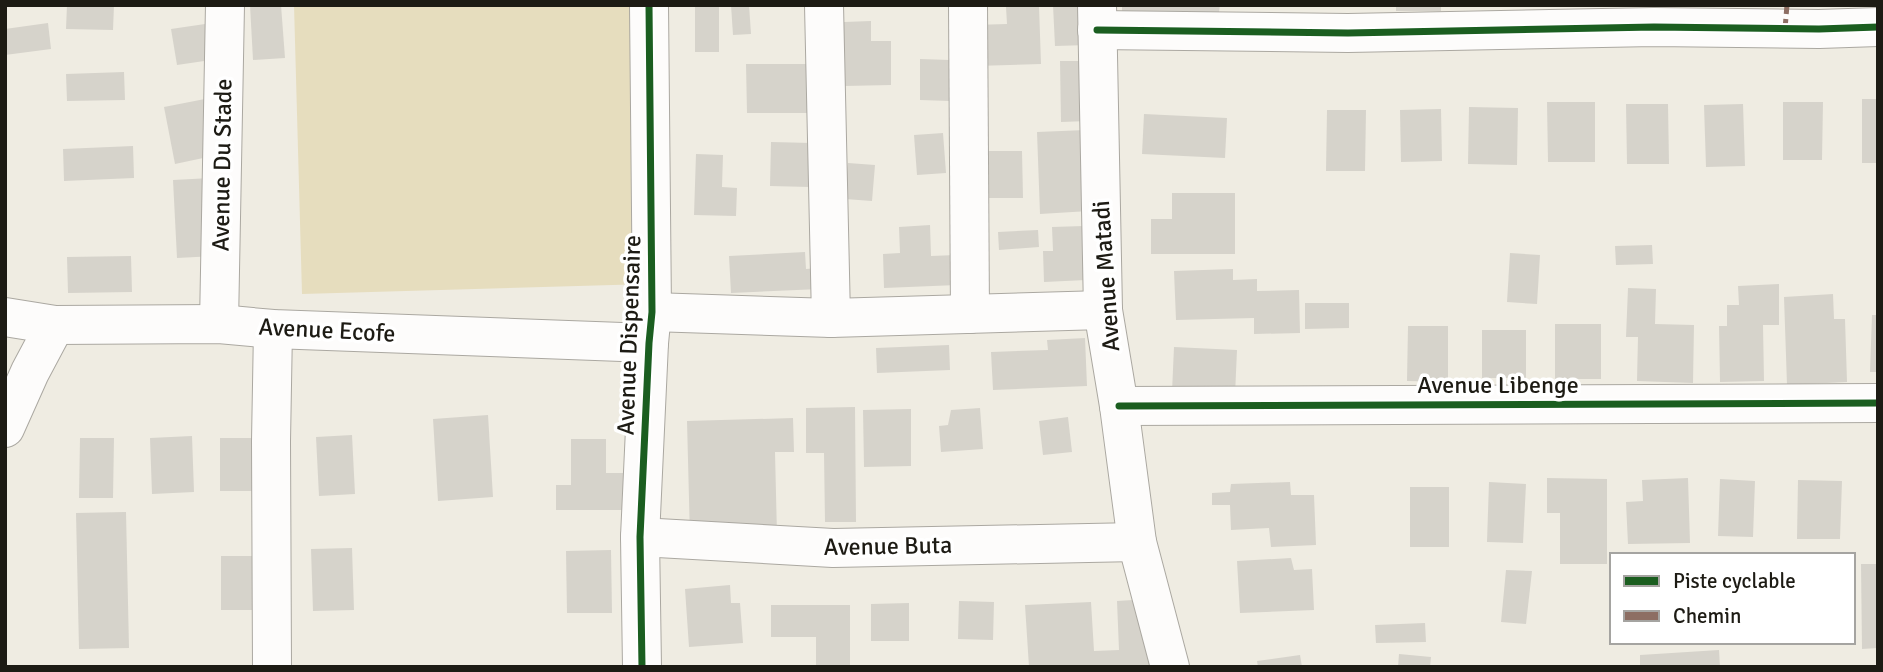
<svg xmlns="http://www.w3.org/2000/svg" width="1883" height="672" font-family="Signika,sans-serif">
  <style>
    .green { fill: #e6ddbe }
    .building { fill: #d6d3cb }
    .lines { fill: none; stroke-linecap: round; stroke-linejoin: round }
    .minor-casing { stroke: #aba8a1; stroke-width: 40 }
    .minor { stroke: #fdfcfb; stroke-width: 38 }
    .quiet { stroke: #8d6e63; stroke-width: 5; stroke-dasharray: 10 5; stroke-linecap: butt }
    .cycleway-casing { stroke: #fff; stroke-width: 11 }
    .cycleway { stroke: #1b5e20; stroke-width: 7 }
    .labels { text-anchor: middle; dominant-baseline: central; stroke-width: 7; stroke-linejoin: round; paint-order: stroke }
    .street-label { font-size: 24px; fill: #1d1b14; stroke: #fff }
  </style>
  <rect width="100%" height="100%" fill="#efece2"/>
  <polygon class="green" points="294,5 641,5 648,284 302,294"/>
  <g class="building">
    <polygon points="67,5 114,5 113,30 66,29"/>
    <polygon points="250,5 281,5 285,58 253,60"/>
    <rect x="695" y="5" width="24" height="47"/>
    <polygon points="731,5 749,5 751,34 733,35"/>
    <polygon points="1053,5 1086,5 1088,45 1055,46"/>
    <polygon points="1122,5 1220,5 1219,12 1122,11"/>
    <rect x="1396" y="5" width="45" height="6"/>
    <polygon points="1039,6 1041,64 975,66 973,25 1007,24 1006,7"/>
    <polygon points="871,21 871,41 891,41 891,85 844,86 844,22"/>
    <polygon points="48,23 51,49 5,55 5,29"/>
    <polygon points="205,24 211,60 177,65 171,29"/>
    <polygon points="920,59 950,60 950,101 920,100"/>
    <polygon points="1060,61 1087,61 1088,121 1061,122"/>
    <polygon points="746,64 814,64 814,113 747,113"/>
    <polygon points="124,72 125,100 67,101 66,74"/>
    <polygon points="210,98 222,154 175,164 164,107"/>
    <rect x="1862" y="99" width="16" height="64"/>
    <polygon points="1547,102 1595,102 1595,162 1548,162"/>
    <polygon points="1783,102 1823,102 1822,160 1783,160"/>
    <polygon points="1626,104 1668,104 1669,164 1627,164"/>
    <polygon points="1743,104 1745,166 1706,167 1704,105"/>
    <polygon points="1469,107 1518,108 1517,165 1468,164"/>
    <polygon points="1441,109 1442,161 1401,162 1400,110"/>
    <polygon points="1327,110 1366,110 1365,171 1326,171"/>
    <polygon points="1144,114 1227,118 1225,158 1142,154"/>
    <polygon points="1086,130 1089,211 1040,214 1037,132"/>
    <polygon points="943,133 946,173 917,175 914,135"/>
    <polygon points="771,142 812,143 810,187 770,186"/>
    <polygon points="133,146 134,178 64,181 63,149"/>
    <polygon points="984,151 1022,151 1023,198 984,198"/>
    <polygon points="696,154 723,155 722,187 737,188 736,216 694,215"/>
    <polygon points="848,163 875,165 872,201 845,199"/>
    <polygon points="211,178 215,256 177,258 173,180"/>
    <polygon points="1172,193 1235,193 1235,254 1151,254 1151,219 1172,219"/>
    <polygon points="930,225 931,256 956,255 957,285 884,288 883,254 900,253 899,227"/>
    <polygon points="1084,226 1086,280 1044,282 1043,251 1053,251 1052,227"/>
    <polygon points="1038,230 1039,247 999,250 998,232"/>
    <polygon points="1652,245 1653,264 1616,265 1615,246"/>
    <polygon points="805,252 806,269 819,268 820,289 731,293 729,256"/>
    <polygon points="1510,253 1540,255 1537,304 1507,302"/>
    <polygon points="131,256 132,292 68,293 67,257"/>
    <polygon points="1233,269 1233,280 1257,279 1257,291 1299,290 1300,333 1254,334 1254,318 1176,320 1174,271"/>
    <polygon points="1779,284 1779,325 1763,325 1764,381 1720,382 1719,326 1727,326 1727,305 1739,305 1738,286"/>
    <polygon points="1628,288 1656,289 1655,324 1694,325 1693,383 1637,381 1638,337 1626,337"/>
    <polygon points="1833,294 1834,319 1845,319 1847,382 1787,385 1784,297"/>
    <polygon points="1305,303 1349,303 1349,328 1305,329"/>
    <polygon points="1872,315 1878,315 1878,372 1870,372"/>
    <rect x="1555" y="324" width="46" height="55"/>
    <polygon points="1408,326 1448,326 1448,382 1407,381"/>
    <rect x="1482" y="330" width="44" height="48"/>
    <polygon points="1085,338 1087,386 993,390 991,352 1048,350 1047,340"/>
    <polygon points="949,345 950,370 877,373 876,348"/>
    <polygon points="1174,347 1237,350 1235,395 1172,392"/>
    <polygon points="855,407 856,522 825,522 824,453 806,453 806,408"/>
    <polygon points="980,408 983,449 941,452 939,426 948,425 951,410"/>
    <polygon points="911,409 911,466 864,467 863,410"/>
    <polygon points="488,415 493,497 438,501 433,419"/>
    <polygon points="1068,417 1072,452 1043,455 1039,421"/>
    <polygon points="793,418 794,452 775,452 777,535 690,538 687,421"/>
    <polygon points="352,435 355,494 319,496 316,437"/>
    <polygon points="192,436 194,492 152,494 150,438"/>
    <polygon points="80,438 114,438 113,498 79,498"/>
    <rect x="220" y="438" width="44" height="53"/>
    <polygon points="571,439 606,439 606,473 624,473 624,510 556,510 556,485 571,485"/>
    <polygon points="1547,478 1607,479 1607,564 1560,564 1560,513 1547,513"/>
    <polygon points="1688,478 1690,543 1628,544 1626,502 1643,501 1642,480"/>
    <polygon points="1720,479 1755,481 1753,537 1718,536"/>
    <polygon points="1798,480 1842,481 1840,539 1797,539"/>
    <polygon points="1290,482 1291,495 1314,495 1316,545 1271,547 1269,528 1231,530 1230,505 1212,505 1212,493 1230,492 1231,484"/>
    <polygon points="1489,482 1526,484 1523,543 1487,542"/>
    <rect x="1410" y="487" width="39" height="60"/>
    <polygon points="126,512 129,648 79,649 76,513"/>
    <polygon points="352,548 354,610 313,611 311,549"/>
    <polygon points="611,550 612,613 567,613 566,551"/>
    <rect x="221" y="556" width="38" height="54"/>
    <polygon points="1291,558 1294,570 1312,569 1314,610 1240,613 1237,561"/>
    <polygon points="1861,564 1878,564 1878,648 1862,649"/>
    <polygon points="1506,570 1532,571 1526,624 1501,622"/>
    <polygon points="730,585 731,603 740,603 743,643 689,647 685,589"/>
    <polygon points="1149,599 1153,667 1029,667 1025,605 1091,602 1094,651 1119,650 1117,601"/>
    <polygon points="959,601 994,602 993,640 958,639"/>
    <polygon points="909,603 909,641 871,641 871,604"/>
    <polygon points="771,605 850,605 850,666 816,665 816,637 771,637"/>
    <polygon points="1425,623 1426,642 1376,643 1375,625"/>
    <polygon points="1719,650 1720,667 1640,667 1640,655"/>
    <polygon points="1399,654 1431,657 1430,667 1398,667"/>
    <polygon points="1300,655 1302,667 1258,667 1257,661"/>
  </g>
  <g class="lines">
    <g class="minor-casing">
      <g id="minor">
        <polyline points="824,5 831,318"/>
        <polyline points="968,5 970,314"/>
        <polyline points="1097,5 1103,310 1119,406 1137,542 1170,667"/>
        <polyline points="1097,30 1348,33 1654,27 1819,29 1878,27"/>
        <polyline points="652,312 831,318 1103,310"/>
        <polyline points="5,317 55,325 219,324 273,329 649,343"/>
        <polyline points="219,324 225,5"/>
        <polyline points="1119,406 1878,403"/>
        <polyline points="5,428 30,372 55,325"/>
        <polyline points="640,537 833,548 1137,542"/>
        <polyline points="272,667 271,441 273,329"/>
        <polyline points="642,667 640,537 649,343 652,312 649,5"/>
      </g>
    </g>
    <use href="#minor" class="minor"/>
    <polyline class="quiet" points="1785,29 1787,5"/>
    <g class="cycleway-casing">
      <g id="cycleway">
        <polyline points="1097,30 1348,33 1654,27 1819,29 1878,27"/>
        <polyline points="1119,406 1878,403"/>
        <polyline points="642,667 640,537 649,343 652,312 649,5"/>
      </g>
    </g>
    <use href="#cycleway" class="cycleway"/>
  </g>
  <g class="labels">
    <g class="street-label">
      <text transform="translate(222 165) rotate(-89)">Avenue Du Stade</text>
      <text transform="translate(1106 276) rotate(-94)">Avenue Matadi</text>
      <text transform="translate(327 330) rotate(3)">Avenue Ecofe</text>
      <text transform="translate(629 335) rotate(-88)">Avenue Dispensaire</text>
      <text x="1498" y="385">Avenue Libenge</text>
      <text transform="translate(888 546) rotate(-1)">Avenue Buta</text>
    </g>
  </g>
  <rect width="1883" height="672" fill="none" stroke="#1d1b14" stroke-width="14"/>
  <rect x="1610" y="553" width="245" height="91" fill="#ffffff" stroke="#a5a4a1" stroke-width="2"/>
  <rect x="1624" y="576" width="35" height="10" fill="#1b5e20" stroke="#a5a4a1" stroke-width="2"/>
  <text x="1673" y="588" font-size="21" fill="#1d1b14">Piste cyclable</text>
  <rect x="1624" y="611" width="35" height="10" fill="#8d6e63" stroke="#a5a4a1" stroke-width="2"/>
  <text x="1673" y="623" font-size="21" fill="#1d1b14">Chemin</text>
</svg>
